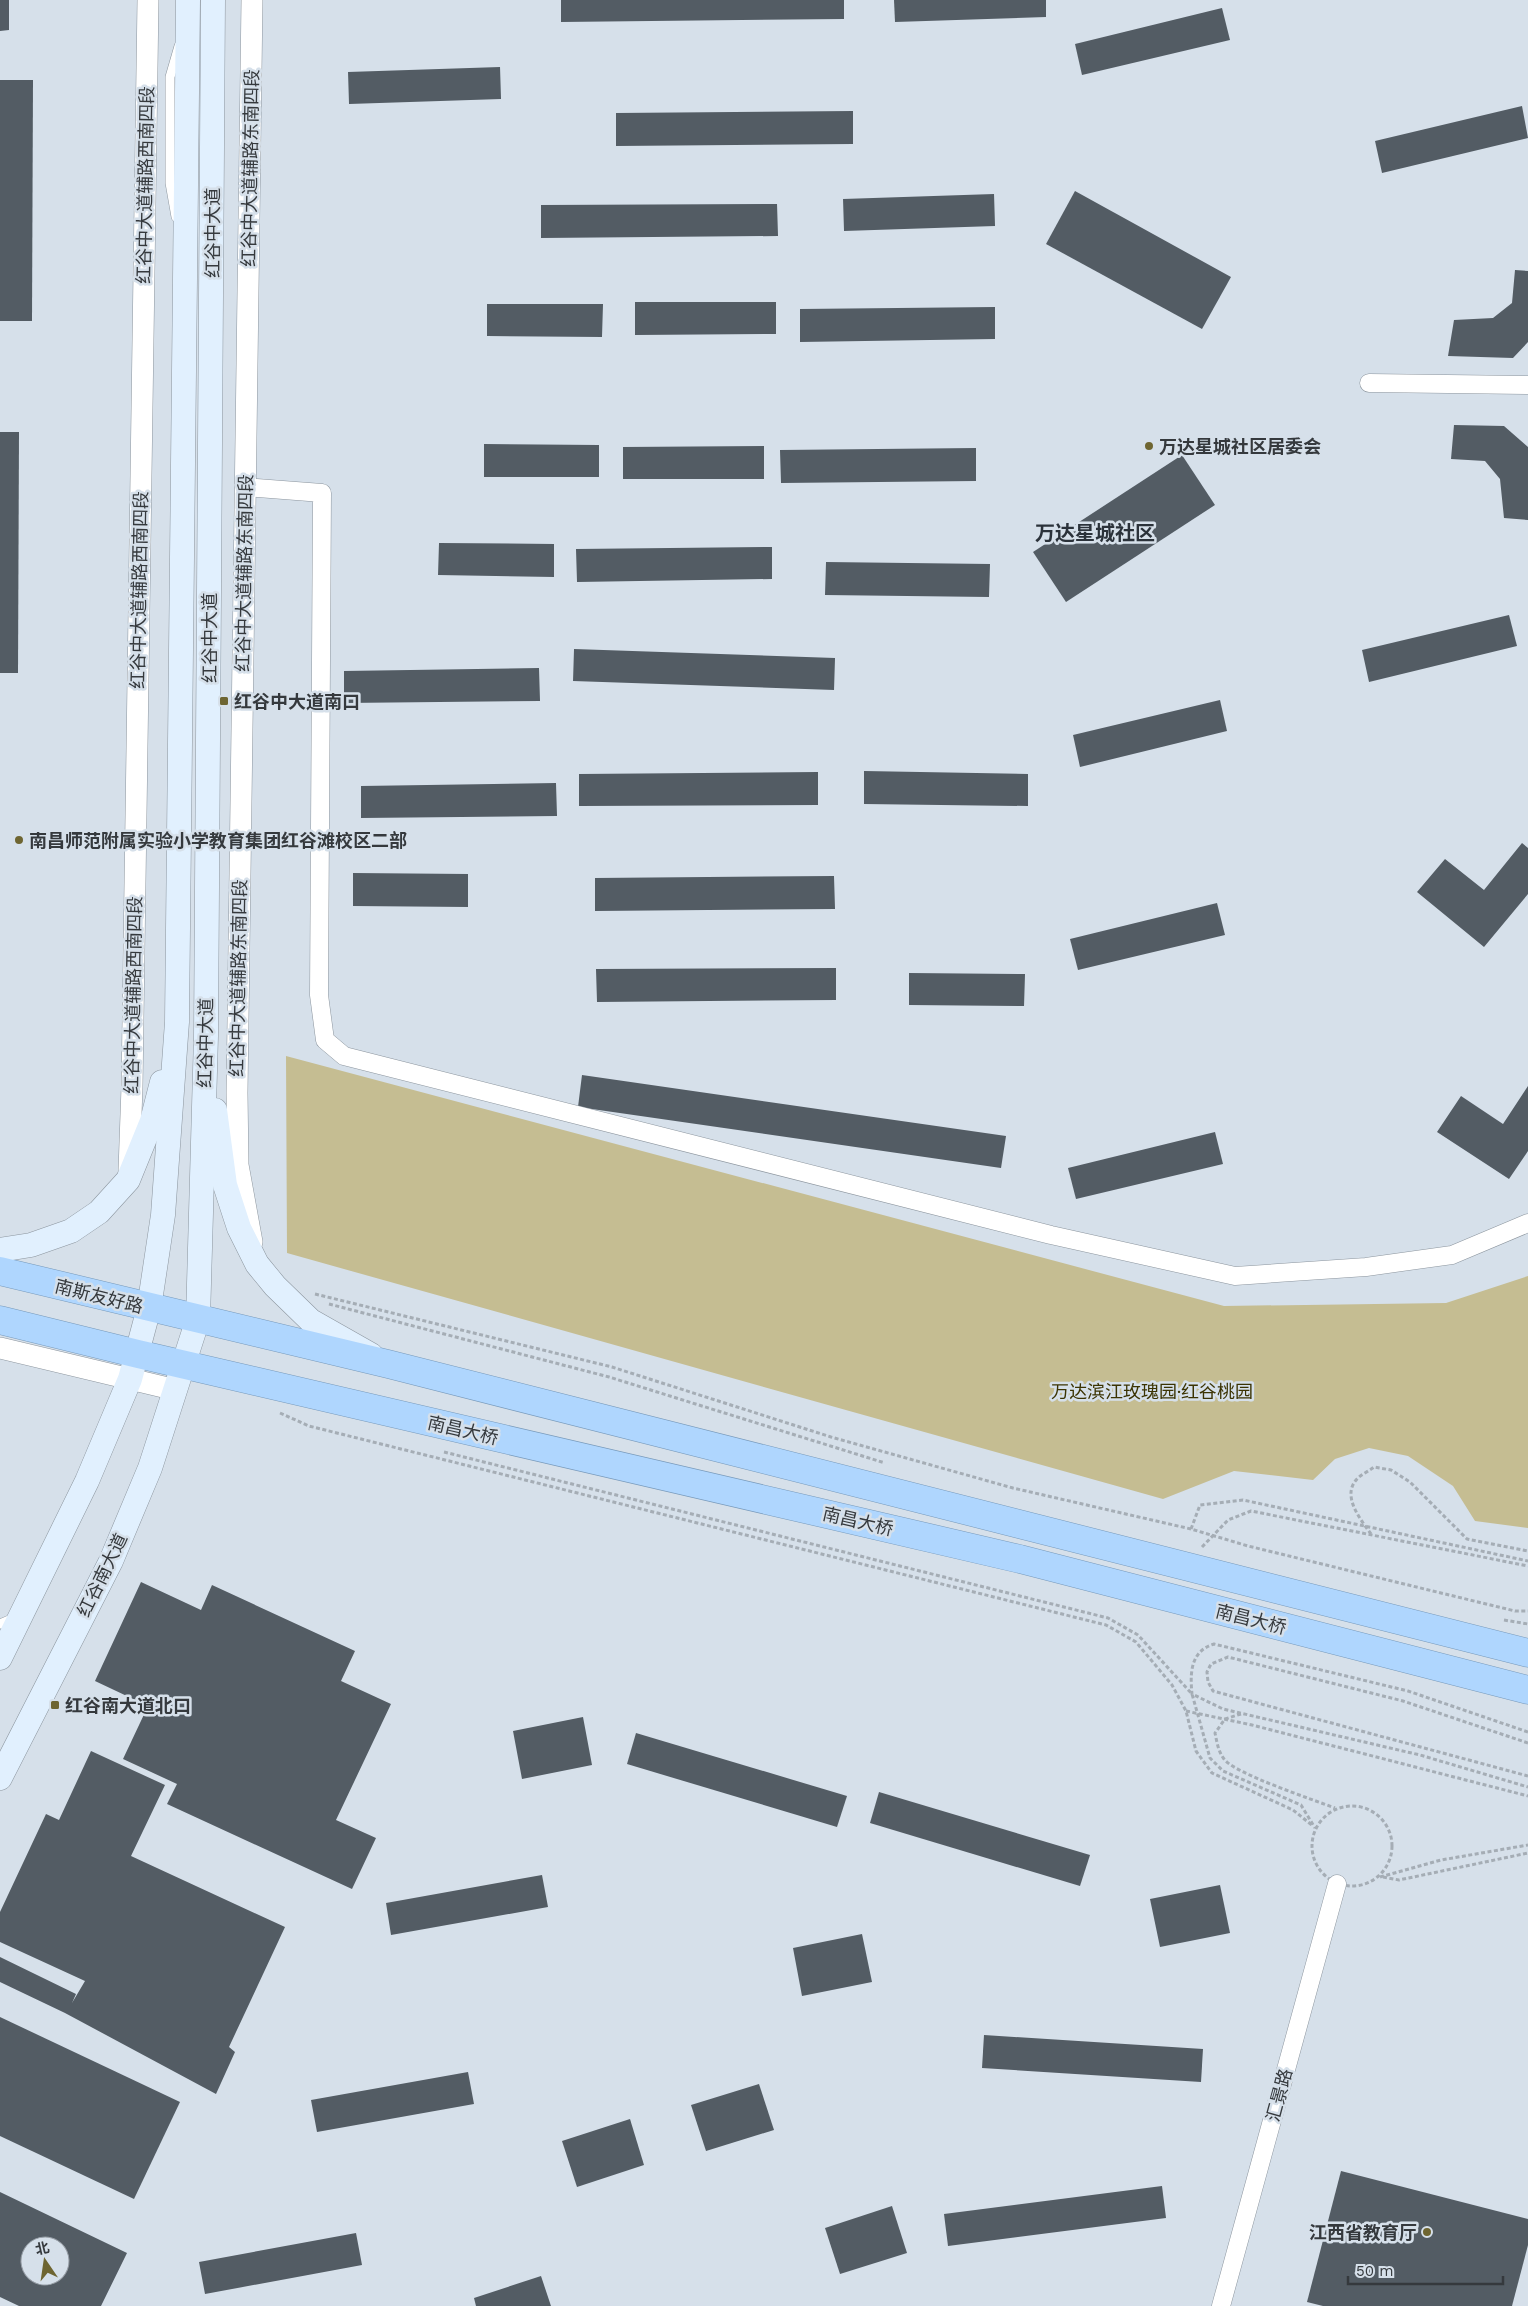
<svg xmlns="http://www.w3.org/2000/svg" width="1528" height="2306" font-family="'Work Sans','Noto Sans SC',sans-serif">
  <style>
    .green { fill: #c5bd92 }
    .building { fill: #535c64; fill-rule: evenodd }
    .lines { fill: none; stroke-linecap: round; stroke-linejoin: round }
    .service-casing { stroke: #8c959e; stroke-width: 10 }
    .minor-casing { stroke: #8c959e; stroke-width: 19 }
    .tertiary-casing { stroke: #8c959e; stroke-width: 22 }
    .secondary-casing { stroke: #8c959e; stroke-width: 25 }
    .trunk-casing { stroke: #7799ba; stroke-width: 29 }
    .path { stroke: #a5adb5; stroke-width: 3; stroke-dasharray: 4 2.5; stroke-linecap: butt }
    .service { stroke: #fff; stroke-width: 9 }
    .minor { stroke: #fff; stroke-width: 18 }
    .tertiary { stroke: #fff; stroke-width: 21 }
    .secondary { stroke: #e1f0fe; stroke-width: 24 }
    .trunk { stroke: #afd6fe; stroke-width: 28 }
    .poi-dot { fill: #6e6531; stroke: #d6e0ea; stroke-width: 2 }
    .labels { text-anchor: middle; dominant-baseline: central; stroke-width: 5; stroke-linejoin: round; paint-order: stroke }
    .street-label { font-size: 18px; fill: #35393d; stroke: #d6e0ea }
    .poi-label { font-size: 18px; font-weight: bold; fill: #35393d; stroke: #d6e0ea; text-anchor: start }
    .park-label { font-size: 18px; fill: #3b3302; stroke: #d6e0ea }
    .quarter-label { font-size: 20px; font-weight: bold; fill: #2b323a; stroke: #d6e0ea }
  </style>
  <rect width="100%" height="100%" fill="#d6e0ea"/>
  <polygon class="green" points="286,1056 1224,1306 1446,1303 1528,1276 1528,1528 1475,1521 1453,1486 1408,1456 1369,1448 1335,1459 1313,1480 1234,1471 1163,1499 287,1253"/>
  <g class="building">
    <polygon points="0,0 9,0 9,30 0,31"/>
    <polygon points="561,0 844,0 844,19 561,22"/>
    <polygon points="894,0 1046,0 1046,17 895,22"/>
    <polygon points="1222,8 1230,40 1082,75 1075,44"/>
    <polygon points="500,67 501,99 349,104 348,72"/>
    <polygon points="0,80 33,80 32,321 0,321"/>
    <polygon points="1522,106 1528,138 1382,173 1375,141"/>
    <polygon points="853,111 853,144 616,146 616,113"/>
    <polygon points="1075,191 1231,277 1202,329 1046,244"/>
    <polygon points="994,194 995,226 844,231 843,199"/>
    <polygon points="777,204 778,236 541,238 541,205"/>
    <polygon points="1515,270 1528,271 1528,342 1513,358 1448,356 1454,320 1493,318 1512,303"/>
    <polygon points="635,302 776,302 776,334 635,335"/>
    <polygon points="487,304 603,304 602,337 487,336"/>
    <polygon points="995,307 995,339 800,342 800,309"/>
    <polygon points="1454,425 1504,426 1528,447 1528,520 1504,518 1500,479 1485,461 1451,459"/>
    <polygon points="0,432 19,432 18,673 0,673"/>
    <polygon points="484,444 599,445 599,477 484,477"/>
    <polygon points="764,446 764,479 623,479 623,447"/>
    <polygon points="976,448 976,481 781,483 780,450"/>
    <polygon points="1182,455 1215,505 1066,602 1033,552"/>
    <polygon points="439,543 554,544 554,577 438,575"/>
    <polygon points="772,547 772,579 577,582 576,549"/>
    <polygon points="826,562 990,564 989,597 825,595"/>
    <polygon points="1509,615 1517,646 1369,682 1362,650"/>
    <polygon points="574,649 835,658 834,690 573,681"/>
    <polygon points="539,668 540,701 344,703 344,671"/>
    <polygon points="1220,700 1227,731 1080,767 1073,735"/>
    <polygon points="864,771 1028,774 1028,806 864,804"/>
    <polygon points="818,772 818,805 579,806 579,774"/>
    <polygon points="556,783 557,816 361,818 361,786"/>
    <polygon points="1522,843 1528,848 1528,894 1484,947 1417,892 1445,859 1484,890"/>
    <polygon points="353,873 468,874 468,907 353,906"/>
    <polygon points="834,876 835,909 595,911 595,878"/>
    <polygon points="1217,903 1225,935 1078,970 1070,939"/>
    <polygon points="836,968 836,1000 597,1002 596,969"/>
    <polygon points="909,973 1025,974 1024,1006 909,1005"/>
    <polygon points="582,1075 1006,1136 1001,1168 578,1107"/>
    <polygon points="1528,1086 1528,1151 1509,1179 1437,1132 1461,1096 1503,1124"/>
    <polygon points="1215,1132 1223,1164 1076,1199 1068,1168"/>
    <polygon points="141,1582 201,1610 212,1585 355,1651 341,1681 391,1704 336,1820 376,1838 352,1889 167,1804 177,1784 123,1759 148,1706 95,1681"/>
    <polygon points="583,1717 592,1765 522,1779 513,1731"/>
    <polygon points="636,1733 847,1796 837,1827 627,1764"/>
    <polygon points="91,1751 165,1785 131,1856 285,1927 229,2047 235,2052 216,2094 65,2013 0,1982 0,1957 76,1994 72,2003 85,1981 0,1942 0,1912 46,1814 59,1820"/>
    <polygon points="879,1792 1090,1855 1080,1886 870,1823"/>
    <polygon points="542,1875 548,1907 391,1935 386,1903"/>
    <polygon points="1220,1885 1230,1933 1160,1947 1150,1899"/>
    <polygon points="862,1934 872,1982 802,1996 793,1948"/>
    <polygon points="0,2017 180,2102 134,2199 0,2136"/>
    <polygon points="984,2035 1203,2049 1201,2082 982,2068"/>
    <polygon points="468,2072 474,2104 317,2132 311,2100"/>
    <polygon points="759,2084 774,2130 706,2151 691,2105"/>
    <polygon points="630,2119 644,2165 577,2187 562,2141"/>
    <polygon points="1341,2171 1528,2219 1528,2245 1512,2306 1323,2306 1307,2302"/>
    <polygon points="1162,2186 1166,2218 948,2246 944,2214"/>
    <path d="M0,2192L127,2253L101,2306H19L0,2297ZM30,2246H60V2276H30Z"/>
    <polygon points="892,2206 907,2253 840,2274 825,2228"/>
    <polygon points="356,2233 362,2265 205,2294 199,2262"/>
    <polygon points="541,2276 551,2306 476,2306 474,2298"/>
  </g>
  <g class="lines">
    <g class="service-casing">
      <g id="service">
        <polyline points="176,217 170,183 170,77 179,46"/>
        <polyline points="0,1624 14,1618"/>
      </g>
    </g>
    <g class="minor-casing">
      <g id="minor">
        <polyline points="1369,383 1528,385"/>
        <polyline points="245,487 322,493 319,995 325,1040 344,1056 1051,1235 1235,1276 1366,1267 1452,1255 1528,1223"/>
        <polyline points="1221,2306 1337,1884"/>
      </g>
    </g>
    <g class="tertiary-casing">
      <g id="tertiary">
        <polyline points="252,0 237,1093 238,1165 252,1242"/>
        <polyline points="129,1170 132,1087 148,0"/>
        <polyline points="0,1348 176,1390"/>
      </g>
    </g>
    <g class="secondary-casing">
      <g id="secondary">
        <polyline points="215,1110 225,1185 239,1228 257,1264 275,1286 311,1321 371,1355"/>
        <polyline points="0,1250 31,1245 71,1231 99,1212 128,1180 152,1121 162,1082"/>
        <polyline points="0,1658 87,1481 130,1379 149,1308 163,1215 177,1022 188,0"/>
        <polyline points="0,1778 111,1561 150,1468 198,1319 206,1036 213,0"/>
      </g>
    </g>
    <g class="trunk-casing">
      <g id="trunk">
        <polyline points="0,1271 388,1364 1528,1653"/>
        <polyline points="0,1320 138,1354 1020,1559 1528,1690"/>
      </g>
    </g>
    <g class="path">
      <polyline points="315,1294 612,1367 831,1437 1013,1488 1191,1529 1248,1546 1515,1611 1528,1611"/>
      <polyline points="329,1304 609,1377 885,1463"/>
      <polyline points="280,1413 309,1426 1106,1625 1136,1642 1172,1685 1186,1711 1196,1751 1212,1773 1293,1810 1313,1826"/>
      <polyline points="444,1452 1108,1618 1138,1635 1192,1694 1210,1758 1223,1771 1301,1805 1315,1828"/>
      <polyline points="1191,1529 1200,1505 1243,1500 1528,1561"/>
      <path d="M1371,1534C1361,1520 1340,1495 1358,1478C1362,1474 1369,1471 1374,1467L1391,1470L1410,1482L1467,1539L1528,1551"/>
      <polyline points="1202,1547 1228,1520 1251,1511 1528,1566"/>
      <polyline points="1504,1620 1528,1624"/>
      <polyline points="1186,1711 1252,1725 1528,1796"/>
      <path d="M1241,1714L1225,1719L1215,1733C1217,1742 1218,1751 1224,1759C1233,1773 1314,1800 1335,1808"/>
      <path d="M1528,1732L1408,1691L1214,1644C1190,1651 1190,1674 1192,1694L1223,1709L1420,1755L1528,1787"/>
      <polyline points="1528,1743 1403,1701 1228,1657 1211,1664 1207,1672 1208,1682 1213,1691 1528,1776"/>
      <circle cx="1352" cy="1846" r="40"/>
      <polyline points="1380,1877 1441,1860 1528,1845"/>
      <polyline points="1383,1877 1399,1880 1528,1853"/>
    </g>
    <use href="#service" class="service"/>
    <use href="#minor" class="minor"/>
    <use href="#tertiary" class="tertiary"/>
    <use href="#secondary" class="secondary"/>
    <use href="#trunk" class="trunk"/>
  </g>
  <g class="poi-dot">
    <circle cx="1149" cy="446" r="5"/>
    <rect x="219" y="696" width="10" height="10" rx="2.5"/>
    <circle cx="19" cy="840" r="5"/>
    <rect x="50" y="1700" width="10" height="10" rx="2.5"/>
    <circle cx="1427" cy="2232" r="5"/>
  </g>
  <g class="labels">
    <g class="street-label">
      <text transform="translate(250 168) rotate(-89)">红谷中大道辅路东南四段</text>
      <text transform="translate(145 185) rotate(-89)">红谷中大道辅路西南四段</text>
      <text transform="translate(212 233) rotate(-90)">红谷中大道</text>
      <text transform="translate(244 573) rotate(-89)">红谷中大道辅路东南四段</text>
      <text transform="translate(139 590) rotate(-89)">红谷中大道辅路西南四段</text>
      <text transform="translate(209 638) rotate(-90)">红谷中大道</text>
      <text transform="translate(238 978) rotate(-89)">红谷中大道辅路东南四段</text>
      <text transform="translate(133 995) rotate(-89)">红谷中大道辅路西南四段</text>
      <text transform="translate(205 1043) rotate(-89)">红谷中大道</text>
      <text transform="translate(99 1296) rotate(14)">南斯友好路</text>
      <text transform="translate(463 1430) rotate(13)">南昌大桥</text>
      <text transform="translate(858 1521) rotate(13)">南昌大桥</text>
      <text transform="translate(102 1575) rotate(-64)">红谷南大道</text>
      <text transform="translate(1251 1619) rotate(14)">南昌大桥</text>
      <text transform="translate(1279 2095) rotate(-75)">汇景路</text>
    </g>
    <g class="poi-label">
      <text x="1159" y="446">万达星城社区居委会</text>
      <text x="234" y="701">红谷中大道南口</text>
      <text x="29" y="840">南昌师范附属实验小学教育集团红谷滩校区二部</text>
      <text x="65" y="1705">红谷南大道北口</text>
      <text x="1417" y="2232" text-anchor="end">江西省教育厅</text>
    </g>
    <g class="park-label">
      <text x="1152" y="1391">万达滨江玫瑰园·红谷桃园</text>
    </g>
    <g class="quarter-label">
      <text x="1095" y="533">万达星城社区</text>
    </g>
  </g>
  <g transform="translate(45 2261) rotate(347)"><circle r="24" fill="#d6e0ea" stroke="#969da5"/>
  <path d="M0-4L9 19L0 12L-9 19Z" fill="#6e6531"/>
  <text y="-8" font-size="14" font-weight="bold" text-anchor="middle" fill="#35393d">北</text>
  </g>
  <path d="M1348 2276v8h155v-8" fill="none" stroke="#35393d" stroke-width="2.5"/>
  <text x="1356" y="2276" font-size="15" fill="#35393d" stroke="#d6e0ea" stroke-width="4" paint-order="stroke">50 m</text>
</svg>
